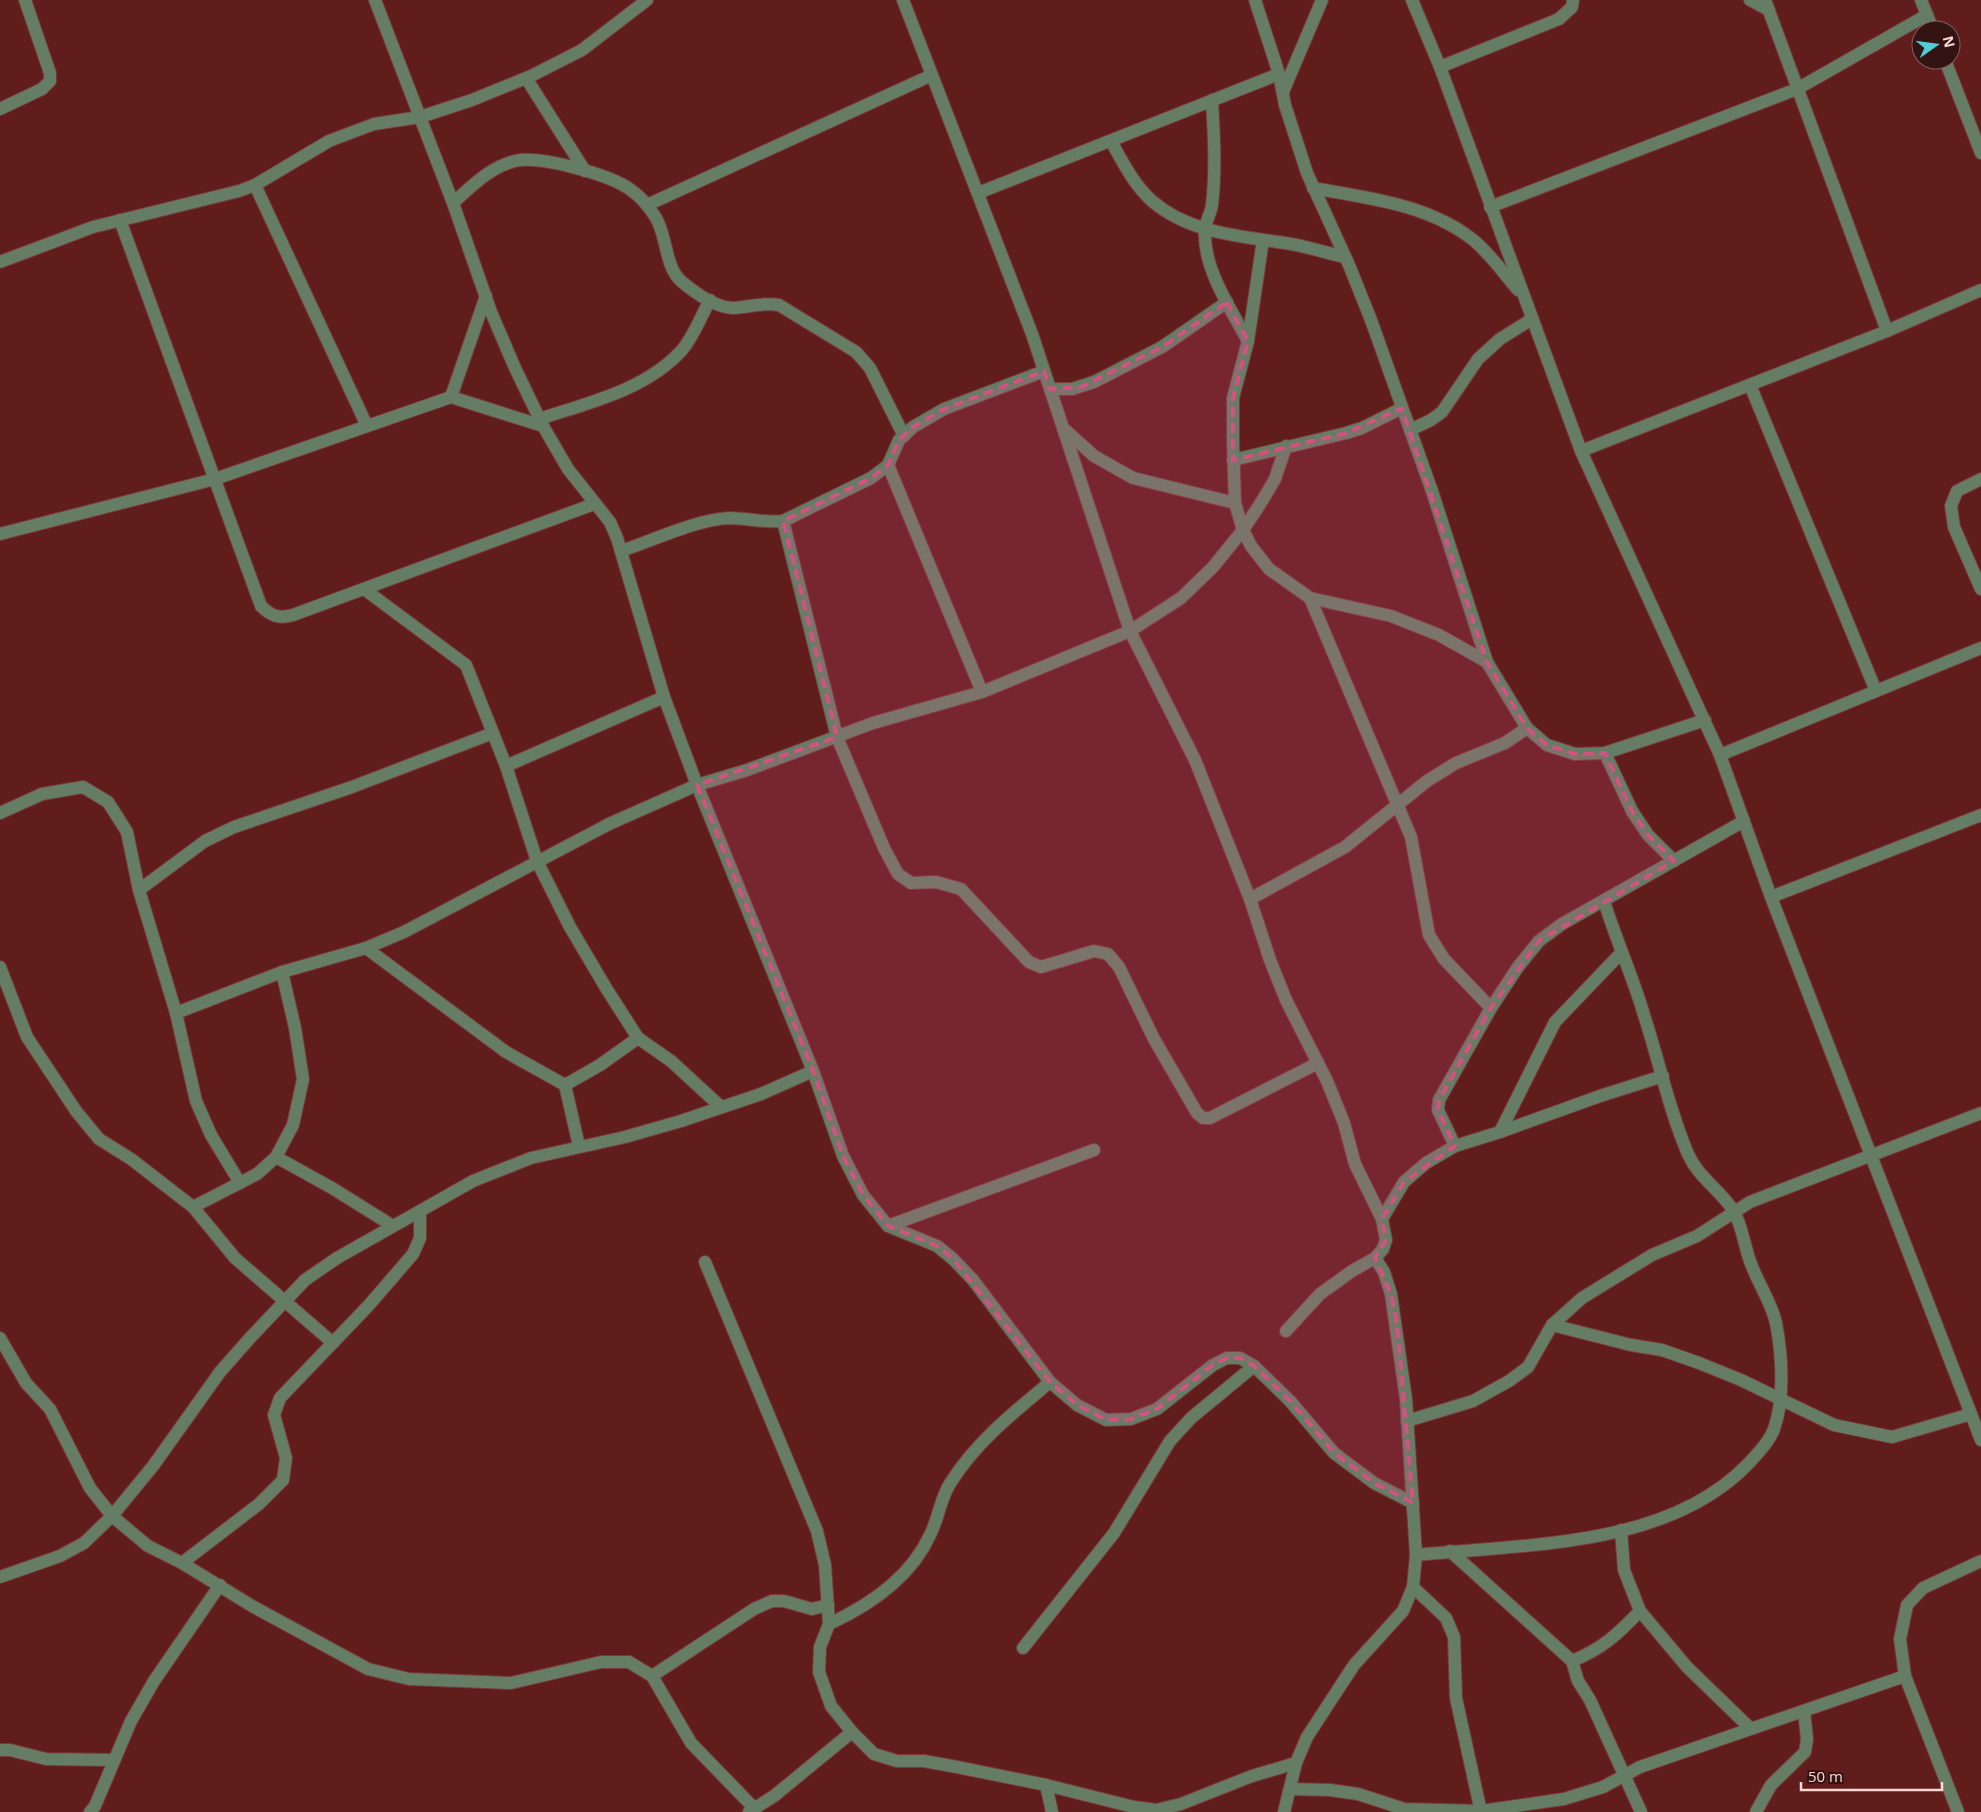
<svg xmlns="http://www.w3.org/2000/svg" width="1981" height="1812" font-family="'Open Sans',sans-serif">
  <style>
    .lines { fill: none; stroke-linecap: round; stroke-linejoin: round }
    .minor-casing { stroke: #7a3a3a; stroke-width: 14 }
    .minor { stroke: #667d65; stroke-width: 12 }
    .marked { fill: #d45280; fill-opacity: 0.2; stroke: #d45280; stroke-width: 4; stroke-dasharray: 10 6; stroke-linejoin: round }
  </style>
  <rect width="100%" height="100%" fill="#611c1c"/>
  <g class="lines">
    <g class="minor-casing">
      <g id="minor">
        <polyline points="375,0 453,203 491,312 515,368 543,426 568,469 610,522 617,538 664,697 697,785 813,1071 843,1156 863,1195 888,1226 937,1246 953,1259 973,1280 1050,1382 1077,1405 1106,1420 1131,1419 1157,1409 1213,1365 1227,1358 1240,1358 1254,1366 1290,1401 1334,1453 1374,1483 1413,1503"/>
        <polyline points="903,0 1032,334 1130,631 1195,760 1250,899 1270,960 1286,1000 1327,1081 1344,1123 1355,1164 1382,1219 1386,1240 1383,1249 1375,1258 1352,1271 1320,1294 1286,1331"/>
        <polyline points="1255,0 1279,74 1285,105 1307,173 1349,265 1371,320 1432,491 1487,662"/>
        <polyline points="1412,0 1440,67 1581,451 1720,755 1771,897 1981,1440"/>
        <polyline points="1750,0 1769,10"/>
        <polyline points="1765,0 1887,331"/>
        <polyline points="1921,0 1933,30"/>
        <polyline points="1945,60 1981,153"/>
        <polyline points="1440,67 1559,19 1572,7 1573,0"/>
        <polyline points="526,78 585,171"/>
        <polyline points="1283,92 1322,0"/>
        <path d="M1212,100C1214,135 1216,170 1212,205C1211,213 1205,222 1205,231C1203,269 1231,309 1248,341"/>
        <polyline points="0,109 42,89 50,81 50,73 25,0"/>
        <path d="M1111,141C1122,161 1134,185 1152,201C1189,233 1239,236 1285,243C1306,246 1326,253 1345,257"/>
        <polyline points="255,185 367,426"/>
        <path d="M1313,188C1367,198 1427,204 1472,239C1489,252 1504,274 1518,290"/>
        <polyline points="978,193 1279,74"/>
        <path d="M453,203C472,186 490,167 515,161C540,155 611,175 631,190C641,197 650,208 656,218C667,236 665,267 681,281C694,292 716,308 734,308C750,307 763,302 779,305L856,352L870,368L904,436"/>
        <polyline points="647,205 932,75"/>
        <polyline points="1490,207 1797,89 1927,15"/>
        <path d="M120,220L261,606C271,616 279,619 293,615L594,504"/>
        <polyline points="1263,240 1248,341 1233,398 1233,441 1235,503 1243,530 1251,546 1269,569 1310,598 1391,616 1439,635 1487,662 1527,728 1547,745 1575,754 1605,753 1705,720"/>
        <polyline points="0,262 93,227 239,191 255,185 329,141 374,124 420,117 472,100 531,76 582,50 647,0"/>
        <polyline points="1750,385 1876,691"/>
        <polyline points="1050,389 1072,389 1094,382 1162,347 1227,302"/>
        <polyline points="451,397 486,296"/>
        <path d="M539,419C588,403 646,390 682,350C694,336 701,316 710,300"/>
        <polyline points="1063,428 1094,456 1133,478 1235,503"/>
        <polyline points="1410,430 1431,420 1442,412 1478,359 1500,339 1532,319"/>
        <polyline points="1581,451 1887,331 1981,290"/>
        <polyline points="1233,460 1346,433 1362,428 1402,408"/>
        <polyline points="888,465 982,692"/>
        <polyline points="1981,479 1957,491 1951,506 1954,527 1981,589"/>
        <polyline points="783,521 837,737 884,848 898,874 911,883 936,882 961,889 1029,962 1041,967 1094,951 1108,954 1119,967 1154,1039 1197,1113 1203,1118 1210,1118 1318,1063"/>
        <polyline points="0,534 215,479 451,397 543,426"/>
        <path d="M621,551C654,540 695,520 729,518C747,518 765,523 783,521L871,478L888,465L899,440L913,427L944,409L1044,371"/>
        <polyline points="364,589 466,665 506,766 537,861 570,927 606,988 638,1038 671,1061 721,1107"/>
        <polyline points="1310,598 1411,837 1429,935 1444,959 1491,1008"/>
        <polyline points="1605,753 1632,811 1648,835 1674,861"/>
        <polyline points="1720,755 1981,648"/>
        <polyline points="506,766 664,697"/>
        <polyline points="0,813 42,794 83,787 108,802 127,832 139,890 176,1013 196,1101 211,1135 240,1183"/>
        <polyline points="139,890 205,841 234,827 352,787 493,733"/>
        <polyline points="1771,897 1981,815"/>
        <polyline points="1250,899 1345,847 1427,781 1456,763 1505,743 1527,728"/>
        <polyline points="366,948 506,1052 565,1085 579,1146"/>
        <polyline points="0,967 27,1037 76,1111 99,1139 131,1159 193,1207 235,1258 333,1343"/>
        <polyline points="176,1013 282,972 366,948 404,932 609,824 697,785 747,770 873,723 982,692 1130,631 1181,598 1213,567 1243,530 1262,501 1275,479 1286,446"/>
        <polyline points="565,1085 600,1065 638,1038"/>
        <polyline points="1500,1132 1555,1022 1621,953"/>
        <polyline points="1455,1146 1438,1110 1439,1100 1491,1008 1518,967 1539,941 1562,924 1744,821"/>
        <polyline points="276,1157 332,1188 393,1226"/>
        <polyline points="193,1207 257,1174 276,1157 293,1125 303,1079 295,1028 282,972"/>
        <polyline points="1382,1219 1404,1182 1426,1163 1455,1146 1500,1132 1600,1096 1663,1076"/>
        <polyline points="888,1226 1094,1150"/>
        <polyline points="705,1262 817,1531 825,1565 829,1624 820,1647 819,1672 831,1706 852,1732 874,1754 897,1761 924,1761 957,1767 1046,1785 1134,1807 1156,1810 1181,1804 1252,1776 1296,1763"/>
        <polyline points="1552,1325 1631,1345 1662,1350 1699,1363 1741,1380 1834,1425 1892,1437 1971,1414"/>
        <polyline points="0,1338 26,1383 50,1409 90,1488 112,1516 148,1546 182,1563 252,1606 368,1669 409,1679 511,1683 601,1662 629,1662 652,1676 691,1743 755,1809"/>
        <polyline points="1407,1421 1473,1401 1509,1381 1528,1367 1552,1325 1582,1298 1652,1255 1697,1236 1750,1202 1981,1113"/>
        <polyline points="1621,1530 1624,1570 1640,1611 1687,1667 1750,1728"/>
        <polyline points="1450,1551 1572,1661 1578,1681 1590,1700 1641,1812"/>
        <path d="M1416,1555C1525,1544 1667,1548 1748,1464C1758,1453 1769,1442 1774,1429C1785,1397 1782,1355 1776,1323C1771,1301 1757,1282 1750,1261C1744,1245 1742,1224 1733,1210C1720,1190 1698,1177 1688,1154C1669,1110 1659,1061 1644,1015C1633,977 1616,940 1604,901"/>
        <polyline points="182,1563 259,1504 283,1480 286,1458 274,1415 280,1398 369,1305 413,1254 420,1238 420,1213"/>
        <polyline points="0,1577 60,1556 84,1543 112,1516 153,1466 220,1372 250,1338 305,1280 337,1258 473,1181 531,1158 625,1137 681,1121 761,1094 813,1071"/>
        <polyline points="1413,1587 1446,1618 1454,1637 1456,1698 1481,1812"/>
        <path d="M829,1624C870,1605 911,1577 930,1535C939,1518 940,1498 951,1482C977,1441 1013,1413 1050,1382"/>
        <polyline points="1023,1648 1114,1533 1170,1441 1191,1418 1254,1366"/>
        <path d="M1572,1661C1602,1649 1618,1634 1640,1611"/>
        <polyline points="652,1676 754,1609 772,1601 784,1601 812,1609 828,1605"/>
        <polyline points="0,1750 10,1750 46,1759 113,1760"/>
        <polyline points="1046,1785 1052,1812"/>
        <polyline points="1291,1789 1330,1790 1358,1794 1404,1809 1481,1811 1564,1799 1603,1787 1640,1767 1905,1676"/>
        <polyline points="90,1812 95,1806 131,1721 154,1681 220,1585"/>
        <polyline points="749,1812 774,1796 852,1732"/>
        <polyline points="1284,1812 1296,1763 1307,1737 1354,1665 1403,1611 1413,1587 1416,1555 1406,1399 1391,1294 1384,1272 1375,1258"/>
        <polyline points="1756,1812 1771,1785 1805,1752 1807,1739 1804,1711"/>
        <polyline points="1958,1812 1905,1676 1900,1639 1907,1605 1923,1588 1981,1561"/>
      </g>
    </g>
    <use href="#minor" class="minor"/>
  </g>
  <path class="marked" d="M1227,302L1248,341L1233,398V460L1346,433L1402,408L1487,662L1527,728L1547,745L1575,754L1605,753L1632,811L1648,835L1674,861L1539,941L1491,1008L1439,1100L1438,1110L1455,1146L1404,1182L1382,1219L1386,1240L1375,1258L1391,1294L1397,1323L1413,1503L1374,1483L1334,1453L1290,1401L1254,1366L1240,1358H1227L1213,1365L1157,1409L1131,1419L1106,1420L1077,1405L1050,1382L953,1259L937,1246L888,1226L863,1195L843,1156L813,1071L697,785L837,737L783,521L871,478L888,465L899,440L913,427L944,409L1044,371L1050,389L1081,387L1162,347Z"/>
  <g transform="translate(1936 45) rotate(76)"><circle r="24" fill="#331413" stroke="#846361"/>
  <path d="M0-4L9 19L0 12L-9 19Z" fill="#52cbd7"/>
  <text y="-8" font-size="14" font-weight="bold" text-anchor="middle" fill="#fdd9d6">N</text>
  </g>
  <path d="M1801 1782v8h141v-8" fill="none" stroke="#fdd9d6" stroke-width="2.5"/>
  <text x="1808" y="1782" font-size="15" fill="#fdd9d6" stroke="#331413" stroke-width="4" paint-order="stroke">50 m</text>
</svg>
